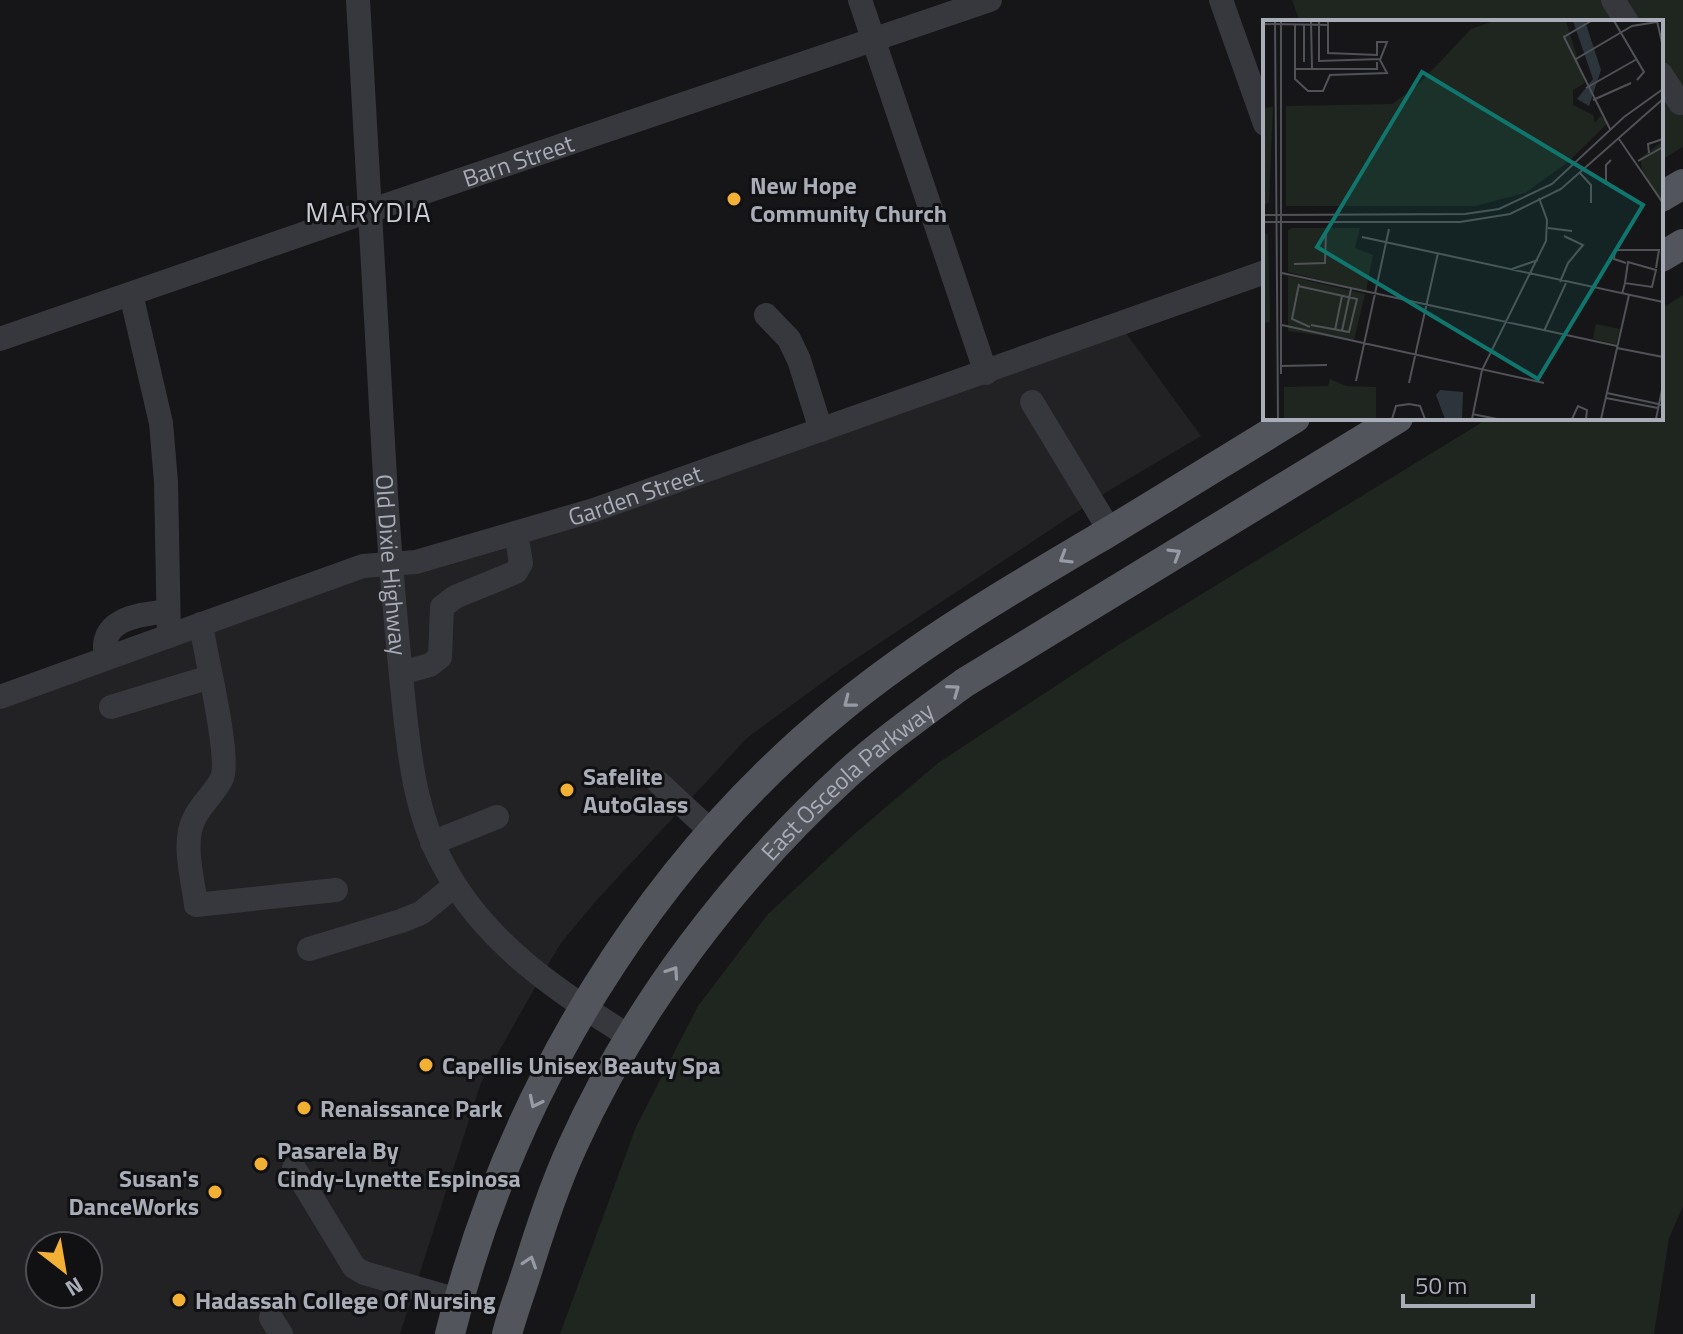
<svg xmlns="http://www.w3.org/2000/svg" width="1683" height="1334" font-family="'Titillium Web',sans-serif">
  <style>
    .built { fill: #222225; fill-rule: evenodd }
    .green { fill: #1e261f }
    .lines { fill: none; stroke-linecap: round; stroke-linejoin: round }
    .minor { stroke: #37383d; stroke-width: 24 }
    .major { stroke: #53555c; stroke-width: 30 }
    .oneway { stroke: #979ba6 }
    .poi-dot { fill: #f2b134; stroke: #111113; stroke-width: 3 }
    .labels { text-anchor: middle; dominant-baseline: central; stroke-width: 6; stroke-linejoin: round; paint-order: stroke }
    .street-label { font-size: 24px; fill: #a8adb8; stroke: #111113 }
    .poi-label { font-size: 24px; font-weight: bold; fill: #a8adb8; stroke: #111113; text-anchor: start }
    .quarter-label { font-size: 28px; letter-spacing: 2px; fill: #c9ccd4; stroke: #111113 }
    .inset-road { fill: none; stroke: #505258; stroke-width: 2 }
    .view { fill: #0f766e; fill-opacity: 0.15; stroke: #0f766e; stroke-width: 4 }
    .inset-edge { fill: none; stroke: #a8adb8; stroke-width: 4 }
  </style>
  <rect width="100%" height="100%" fill="#161618"/>
  <g class="built">
    <polygon points="1126,333 1201,436 1110,490 842,668 747,738 595,902 561,943 546,968 490,918 440,840 419,760 401,574 598,519"/>
    <path d="M382,575L410,808L537,984L481,1083L400,1334H0V707L365,576ZM40,1246H88V1294H40Z"/>
  </g>
  <g class="green">
    <polygon points="1292,0 1683,0 1683,147 1661,160 1661,22 1300,22"/>
    <polygon points="1683,295 1683,1206 1669,1238 1654,1334 560,1334 636,1127 698,1006 768,914 852,836 938,763 1112,649 1489,418 1661,418 1661,309"/>
  </g>
  <g class="lines">
    <g class="minor">
      <path id="s1" d="M358,0C366,165 376,330 386,495C390,555 395,615 401,676C408,742 412,809 445,868C486,944 559,992 630,1037"/>
      <polyline points="860,0 986,373"/>
      <polyline points="1221,0 1265,124"/>
      <polyline points="1613,0 1627,22"/>
      <polyline points="1661,74 1680,103"/>
      <polyline points="131,294 161,423 166,482 169,636"/>
      <polyline points="766,315 789,339 799,360 821,430"/>
      <path id="s2" d="M0,339L369,211L990,0"/>
      <polyline points="1032,402 1110,531"/>
      <path d="M201,624C205,654 231,756 222,778C218,789 200,805 194,819C182,843 193,879 196,905L336,890"/>
      <path d="M106,658C98,618 138,615 168,611"/>
      <polyline points="401,673 430,665 440,657 442,607 455,597 516,572 521,563 516,533"/>
      <path id="s3" d="M0,697L363,566L416,562L594,510L1265,272"/>
      <polyline points="111,707 210,677"/>
      <polyline points="659,783 713,833"/>
      <polyline points="432,843 497,817"/>
      <polyline points="309,949 401,921 421,913 454,886"/>
      <polyline points="294,1168 354,1267 364,1273 458,1300"/>
      <polyline points="271,1318 281,1334"/>
    </g>
    <g class="major">
      <polyline points="1661,197 1683,184"/>
      <polyline points="1661,257 1683,244"/>
      <path d="M450,1334C509,1093 649,863 842,707C923,641 1012,589 1102,536C1167,497 1231,457 1295,418"/>
      <path id="s4" d="M507,1334C513,1311 522,1288 529,1265C542,1224 555,1184 573,1145C636,1006 733,879 845,776C882,742 923,713 964,683L1398,418"/>
    </g>
  </g>
  <defs><path id="oneway-chevron" d="M-2-3.5L2.5 0L-2 3.5" fill="none" stroke-width="1.6" stroke-linecap="round" stroke-linejoin="round" transform="scale(2)"/></defs>
  <g class="oneway">
    <use href="#oneway-chevron" transform="translate(1175 554) rotate(-31)"/>
    <use href="#oneway-chevron" transform="translate(1065 558) rotate(149)"/>
    <use href="#oneway-chevron" transform="translate(954 690) rotate(-36)"/>
    <use href="#oneway-chevron" transform="translate(849 702) rotate(142)"/>
    <use href="#oneway-chevron" transform="translate(673 972) rotate(-56)"/>
    <use href="#oneway-chevron" transform="translate(535 1102) rotate(116)"/>
    <use href="#oneway-chevron" transform="translate(530 1262) rotate(-72)"/>
  </g>
  <g class="poi-dot">
    <circle cx="734" cy="199" r="8"/>
    <circle cx="567" cy="790" r="8"/>
    <circle cx="426" cy="1065" r="8"/>
    <circle cx="304" cy="1108" r="8"/>
    <circle cx="261" cy="1164" r="8"/>
    <circle cx="215" cy="1192" r="8"/>
    <circle cx="179" cy="1300" r="8"/>
  </g>
  <g class="labels">
    <g class="street-label">
      <text stroke="none"><textPath href="#s2" startOffset="548">Barn Street</textPath></text>
      <text stroke="none"><textPath href="#s3" startOffset="668">Garden Street</textPath></text>
      <text stroke="none"><textPath href="#s1" startOffset="566">Old Dixie Highway</textPath></text>
      <text stroke="none"><textPath href="#s4" startOffset="660">East Osceola Parkway</textPath></text>
    </g>
    <g class="poi-label">
      <text x="750" y="185">New Hope<tspan x="750" dy="28">Community Church</tspan></text>
      <text x="583" y="776">Safelite<tspan x="583" dy="28">AutoGlass</tspan></text>
      <text x="442" y="1065">Capellis Unisex Beauty Spa</text>
      <text x="320" y="1108">Renaissance Park</text>
      <text x="277" y="1150">Pasarela By<tspan x="277" dy="28">Cindy-Lynette Espinosa</tspan></text>
      <text x="199" y="1178" text-anchor="end">Susan's<tspan x="199" dy="28">DanceWorks</tspan></text>
      <text x="195" y="1300">Hadassah College Of Nursing</text>
    </g>
    <g class="quarter-label">
      <text x="369" y="211">MARYDIA</text>
    </g>
  </g>
  <g transform="translate(1263 20)">
    <rect width="400" height="400" fill="#161618"/>
    <path d="M231,1H303L322,63L310,70V85L330,95L332,103L337,96L346,102L304,143L262,173L212,186H23V86L129,84L154,66L208,9ZM10,87L6,182L0,186V88ZM400,121V186L380,155L377,138ZM30,208H97L92,228L110,235L103,271L25,252V210ZM0,211L5,215L7,302L0,303ZM25,256L102,274L91,320L25,311ZM333,304L357,309L353,324L330,319ZM67,359L83,366L113,367V399H21V367L65,366Z" fill="#1e261f"/>
    <path d="M310,1H322L338,50L326,86L314,79L330,59ZM177,370L200,372L199,399H182L173,375Z" fill="#2c353c"/>
    <path class="inset-road" d="M12,1L15,399M48,1L49,49M56,1V41L117,39M328,1L301,17L347,109M351,1L381,52L374,60M394,1L400,27M0,4L66,5M32,5V59L45,71H60L67,55L124,53L117,40L124,22H114V35L65,33V1M313,39L369,6L394,2M41,42V5M32,49H114V42M323,68L374,39M330,80L368,63M356,119L400,183M386,133L385,124L400,119M375,141L400,127M317,153L328,165V183M343,165V145L348,140M0,195L202,194L236,189L289,164L361,97L400,69M0,202H197L247,194L298,169L400,79M285,208L309,211M99,217L400,282M363,243L351,239L352,230H396L393,248M31,244L62,243L63,214M249,249L275,240M19,253L354,326M297,262L305,243L320,225L301,216M36,264L29,299L47,307M35,266L94,279L86,312L48,305M359,274L362,263L389,267L393,250L365,242L362,263M19,305L281,363M72,310L79,276M79,311L88,269M281,311L303,263M354,328L400,337M18,346L64,345M18,354V1M93,361L126,209M146,363L175,233M344,373L400,385M343,378L395,388M209,394L234,399M129,399L133,386L146,384L157,386L162,399M209,399L219,350L283,221L284,200L276,178M309,399L315,386L324,390L323,399M338,399L366,275M393,399L400,365"/>
    <path class="view" d="M159,52L380,185L275,359L54,227Z"/>
    <rect width="400" height="400" class="inset-edge"/>
  </g>
  <g transform="translate(64 1270) rotate(149)"><circle r="38" fill="#111113" stroke="#4d4f55" stroke-width="2"/>
  <path d="M0-6L14 30L0 20L-14 30Z" fill="#f2b134"/>
  <text y="-12" font-size="22" font-weight="bold" text-anchor="middle" fill="#a8adb8">N</text>
  </g>
  <path d="M1403 1294v12h130v-12" fill="none" stroke="#a8adb8" stroke-width="4"/>
  <text x="1415" y="1294" font-size="24" fill="#a8adb8" stroke="#111113" stroke-width="6" paint-order="stroke">50 m</text>
</svg>
